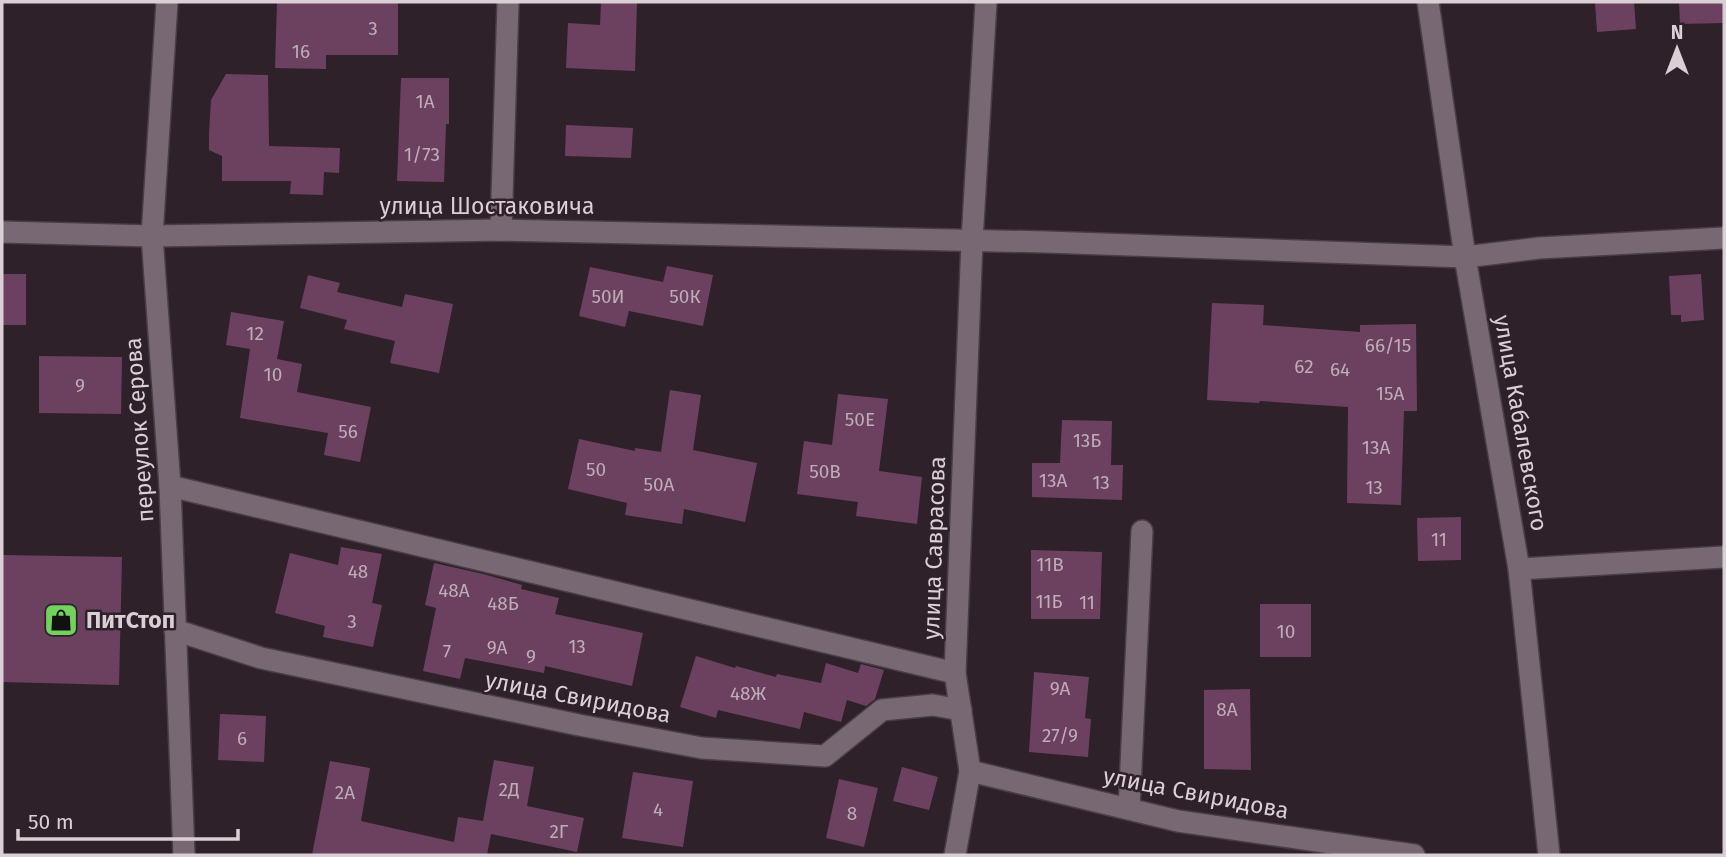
<svg xmlns="http://www.w3.org/2000/svg" width="1726" height="857" font-family="'Fira Sans',sans-serif">
  <style>
    .building { fill: #6c4160 }
    .lines { fill: none; stroke-linecap: round; stroke-linejoin: round }
    .minor-casing { stroke: #493e45; stroke-width: 24 }
    .minor { stroke: #786873; stroke-width: 21 }
    .labels { text-anchor: middle; dominant-baseline: central; stroke-width: 5; stroke-linejoin: round; paint-order: stroke }
    .number-label { font-size: 19px; fill: #beacb8 }
    .street-label { font-size: 23px; fill: #d9cfd5; stroke: #2f212a }
    .poi-label { font-size: 23px; font-weight: bold; fill: #d9cfd5; stroke: #2f212a; text-anchor: start }
  </style>
  <rect width="100%" height="100%" fill="#2f212a"/>
  <g class="building">
    <polygon points="277,2 398,2 398,55 326,55 326,69 275,68"/>
    <polygon points="601,2 637,2 635,71 566,68 568,23 600,25"/>
    <polygon points="1595,2 1634,2 1636,29 1597,32"/>
    <polygon points="1679,2 1724,2 1724,23 1680,24"/>
    <polygon points="226,74 268,75 269,146 340,148 339,173 324,172 323,195 290,194 291,181 222,181 222,156 209,150 209,134 211,100"/>
    <polygon points="401,78 449,78 449,124 446,124 444,182 397,181"/>
    <polygon points="566,125 633,128 631,158 565,156"/>
    <polygon points="667,266 713,275 703,326 629,311 625,327 579,316 590,267 663,282"/>
    <rect x="2" y="274" width="24" height="51"/>
    <polygon points="1701,274 1704,320 1681,322 1681,315 1671,315 1669,276"/>
    <polygon points="308,275 340,283 337,292 402,307 405,294 453,304 439,373 390,363 395,341 344,329 347,320 300,308"/>
    <polygon points="1212,303 1264,305 1263,325 1360,332 1360,325 1416,324 1417,411 1404,411 1401,505 1347,503 1348,407 1260,401 1259,403 1207,400"/>
    <polygon points="231,312 284,321 277,359 302,364 297,392 371,407 360,462 324,455 328,433 240,418 250,349 226,345"/>
    <polygon points="39,356 122,357 121,414 39,413"/>
    <polygon points="670,390 701,395 693,450 757,463 745,522 684,509 682,524 625,515 627,503 568,489 579,439 635,451 635,448 661,452"/>
    <polygon points="838,394 888,399 879,471 922,477 917,524 856,516 858,502 797,494 804,441 832,445"/>
    <polygon points="1062,420 1112,421 1111,465 1123,465 1122,500 1032,497 1032,463 1060,463"/>
    <polygon points="1461,517 1461,560 1418,561 1417,518"/>
    <polygon points="341,547 382,554 372,603 382,605 373,647 323,637 325,626 275,613 290,553 338,565"/>
    <polygon points="1031,550 1102,552 1100,619 1031,619"/>
    <polygon points="2,555 122,557 119,685 2,682"/>
    <polygon points="434,563 483,574 522,585 521,589 559,598 555,614 643,633 632,686 545,666 544,673 465,658 460,679 423,671 436,608 425,605"/>
    <rect x="1260" y="604" width="51" height="53"/>
    <polygon points="696,656 735,668 736,666 776,677 777,674 821,683 826,663 858,673 861,664 884,670 875,699 866,706 847,700 841,722 804,712 800,729 718,710 716,718 680,707"/>
    <polygon points="1034,672 1089,677 1085,718 1091,719 1088,757 1029,752"/>
    <polygon points="1250,689 1251,770 1204,769 1204,690"/>
    <polygon points="220,714 266,716 264,762 218,760"/>
    <polygon points="494,760 534,767 527,806 584,818 577,852 491,834 487,855 312,855 330,761 370,768 361,821 454,842 458,817 483,821"/>
    <polygon points="902,767 938,777 929,810 893,801"/>
    <polygon points="633,772 693,781 683,847 622,838"/>
    <polygon points="839,779 878,788 864,847 826,838"/>
  </g>
  <g class="lines">
    <g class="minor-casing">
      <g id="minor">
        <polyline points="167,2 152,236 170,486 184,855"/>
        <polyline points="1428,2 1465,257 1519,569 1549,855"/>
        <polyline points="501,230 508,2"/>
        <polyline points="2,232 152,236 501,230 1046,242 1465,257 1539,248 1724,238"/>
        <polyline points="170,486 955,673"/>
        <polyline points="1519,569 1724,557"/>
        <polyline points="175,630 261,658 579,725 702,748 825,756 882,710 933,705 961,710"/>
        <polyline points="970,771 1178,821 1414,855"/>
        <polyline points="1129,809 1142,531"/>
        <polyline points="955,855 970,771 955,673 972,241 986,2"/>
      </g>
    </g>
    <use href="#minor" class="minor"/>
  </g>
  <defs>
    <g id="shop-square" transform="scale(1.75)"><rect x="-9" y="-9" width="18" height="18" rx="4" fill="#72d25d" stroke="#2f212a"/><path d="M-5-2.5h2.3a2.7 3.5 0 0 1 5.4 0H5L5.5 6h-11ZM-1.5-2.5h3a1.5 2.3 0 0 0-3 0Z" fill="#111"/></g>
  </defs>
  <g fill-rule="evenodd">
    <use href="#shop-square" x="61" y="620"/>
  </g>
  <g class="labels">
    <g class="number-label">
      <text x="373" y="28">3</text>
      <text x="301" y="51">16</text>
      <text x="425" y="101">1А</text>
      <text x="422" y="154">1/73</text>
      <text x="608" y="296">50И</text>
      <text x="685" y="296">50К</text>
      <text x="255" y="333">12</text>
      <text x="1388" y="345">66/15</text>
      <text x="1304" y="366">62</text>
      <text x="1340" y="369">64</text>
      <text x="273" y="374">10</text>
      <text x="80" y="385">9</text>
      <text x="1390" y="393">15А</text>
      <text x="860" y="419">50Е</text>
      <text x="348" y="431">56</text>
      <text x="1087" y="440">13Б</text>
      <text x="1376" y="447">13А</text>
      <text x="596" y="469">50</text>
      <text x="825" y="471">50В</text>
      <text x="1053" y="480">13А</text>
      <text x="1101" y="482">13</text>
      <text x="659" y="484">50А</text>
      <text x="1374" y="487">13</text>
      <text x="1439" y="539">11</text>
      <text x="1050" y="564">11В</text>
      <text x="358" y="571">48</text>
      <text x="454" y="590">48А</text>
      <text x="1049" y="601">11Б</text>
      <text x="1087" y="602">11</text>
      <text x="503" y="603">48Б</text>
      <text x="352" y="621">3</text>
      <text x="1286" y="631">10</text>
      <text x="577" y="646">13</text>
      <text x="497" y="647">9А</text>
      <text x="447" y="651">7</text>
      <text x="531" y="656">9</text>
      <text x="1060" y="688">9А</text>
      <text x="748" y="693">48Ж</text>
      <text x="1227" y="709">8А</text>
      <text x="1060" y="735">27/9</text>
      <text x="242" y="738">6</text>
      <text x="509" y="789">2Д</text>
      <text x="345" y="792">2А</text>
      <text x="658" y="809">4</text>
      <text x="852" y="813">8</text>
      <text x="559" y="831">2Г</text>
    </g>
    <g class="street-label">
      <text x="487" y="206">улица Шостаковича</text>
      <text transform="translate(1521 423) rotate(80)">улица Кабалевского</text>
      <text transform="translate(139 430) rotate(-94)">переулок Серова</text>
      <text transform="translate(934 548) rotate(-88)">улица Саврасова</text>
      <text transform="translate(578 697) rotate(11)">улица Свиридова</text>
      <text transform="translate(1196 793) rotate(11)">улица Свиридова</text>
    </g>
    <g class="poi-label">
      <text x="86" y="620">ПитСтоп</text>
    </g>
  </g>
  <rect width="1726" height="857" fill="none" stroke="#d9cfd5" stroke-width="7"/>
  <g transform="translate(1677 49)" stroke="#2f212a" stroke-width="5" paint-order="stroke">
  <path d="M0-5L12 26L0 18L-12 26Z" fill="#d9cfd5"/>
  <text y="-10" font-size="19" font-weight="bold" text-anchor="middle" fill="#d9cfd5">N</text>
  </g>
  <path d="M18 829v10h220v-10" fill="none" stroke="#d9cfd5" stroke-width="3.5"/>
  <text x="28" y="829" font-size="21" fill="#d9cfd5" stroke="#2f212a" stroke-width="5" paint-order="stroke">50 m</text>
</svg>
